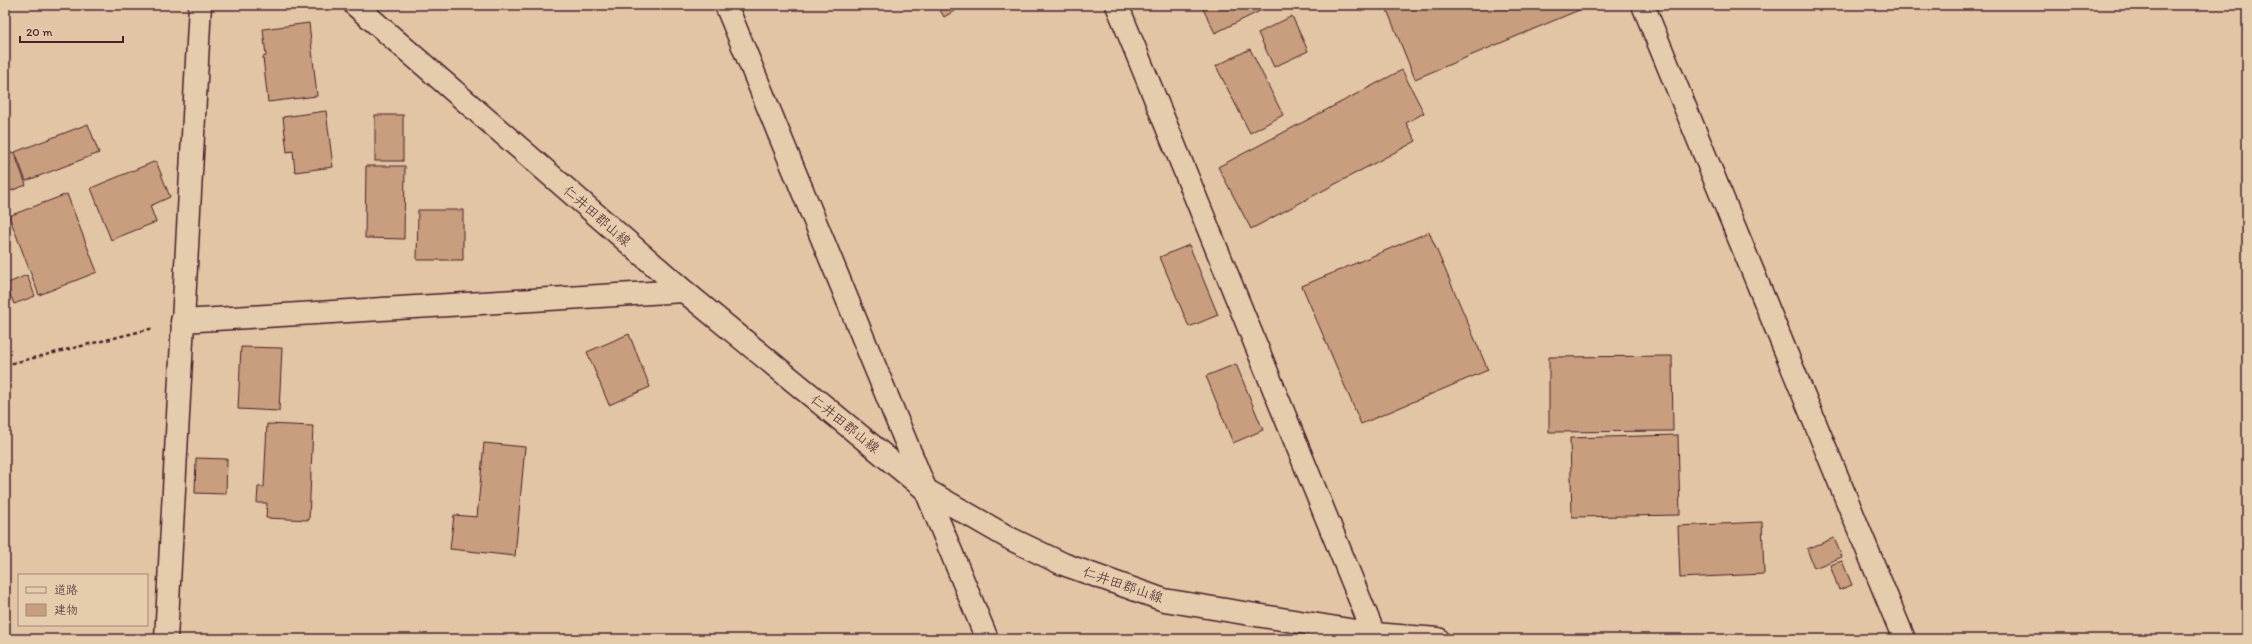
<svg xmlns="http://www.w3.org/2000/svg" width="2252" height="644" font-family="Itim,'Klee One',sans-serif">
  <style>
    .building { fill: #c89e7e; stroke: #4a1f2b }
    .lines { fill: none; stroke-linecap: round; stroke-linejoin: round }
    .street-casing { stroke: #4a1f2b; stroke-width: 25 }
    .secondary-casing { stroke: #4a1f2b; stroke-width: 25 }
    .path { stroke: #4a1f2b; stroke-width: 2.5; stroke-dasharray: 4 3; stroke-linecap: butt }
    .street { stroke: #e4ccac; stroke-width: 22 }
    .secondary { stroke: #e4ccac; stroke-width: 22 }
    .labels { text-anchor: middle; dominant-baseline: central; stroke-width: 3; stroke-linejoin: round; paint-order: stroke }
    .street-label { font-size: 14px; fill: #4a1f2b; stroke: #e4ccac }
  </style>
  <rect width="100%" height="100%" fill="#e1c5a4"/>
  <filter id="ink" filterUnits="userSpaceOnUse"><feTurbulence type="fractalNoise" baseFrequency=".025" numOctaves="2"/><feDisplacementMap in="SourceGraphic" scale="8" xChannelSelector="R" yChannelSelector="G"/><feConvolveMatrix kernelMatrix="1 2 1 2 8 2 1 2 1" color-interpolation-filters="sRGB"/></filter>
  <g filter="url(#ink)">
    <g class="building">
      <polygon points="937,5 964,5 944,17"/>
      <polygon points="975,5 984,5 977,9"/>
      <polygon points="1201,5 1260,5 1262,10 1215,33"/>
      <polygon points="1385,5 1591,5 1415,79"/>
      <polygon points="1292,16 1308,51 1274,67 1258,33"/>
      <polygon points="309,23 317,96 268,102 263,57 266,56 263,29"/>
      <polygon points="1250,49 1283,115 1250,133 1216,66"/>
      <polygon points="1402,70 1424,113 1406,123 1416,141 1251,229 1218,167"/>
      <polygon points="326,111 333,167 295,172 293,151 287,152 283,117"/>
      <rect x="375" y="115" width="28" height="46"/>
      <polygon points="88,124 99,153 26,181 15,152"/>
      <polygon points="14,152 26,185 5,193 5,155"/>
      <polygon points="156,161 170,197 150,206 156,222 111,240 91,188"/>
      <polygon points="366,166 405,166 404,239 365,238"/>
      <polygon points="67,194 97,272 39,295 9,216"/>
      <polygon points="418,210 463,210 463,260 417,260"/>
      <polygon points="1429,232 1488,370 1361,424 1302,286"/>
      <polygon points="1189,245 1218,315 1189,327 1160,257"/>
      <polygon points="27,275 35,296 14,304 6,284"/>
      <polygon points="629,334 650,387 609,405 587,352"/>
      <polygon points="241,347 282,348 279,411 238,409"/>
      <polygon points="1672,356 1673,431 1549,432 1549,357"/>
      <polygon points="1236,364 1263,430 1233,443 1206,376"/>
      <polygon points="267,424 313,426 309,520 266,518 267,503 257,503 258,487 264,487"/>
      <polygon points="1678,435 1680,515 1572,517 1570,438"/>
      <polygon points="484,443 525,447 515,556 450,549 454,515 477,517"/>
      <polygon points="196,458 227,459 226,494 195,493"/>
      <polygon points="1762,522 1764,574 1680,578 1678,526"/>
      <polygon points="1834,538 1842,557 1814,568 1807,549"/>
      <polygon points="1842,561 1852,585 1839,590 1830,565"/>
    </g>
    <g class="lines">
      <g class="street-casing">
        <g id="street">
          <polyline points="726,5 987,639"/>
          <polyline points="1643,5 1904,639"/>
          <polyline points="182,321 684,291"/>
          <polyline points="166,639 200,5"/>
        </g>
      </g>
      <g class="secondary-casing">
        <g id="secondary">
          <polyline points="355,5 684,291 926,490 1011,539 1063,564 1164,600 1374,634 1438,639"/>
          <polyline points="1117,5 1376,639"/>
        </g>
      </g>
      <polyline class="path" points="5,365 154,328"/>
      <use href="#street" class="street"/>
      <use href="#secondary" class="secondary"/>
    </g>
  </g>
  <g class="labels">
    <g class="street-label">
      <text transform="translate(597 216) rotate(41)">仁井田郡山線</text>
      <text transform="translate(845 424) rotate(39)">仁井田郡山線</text>
      <text transform="translate(1123 585) rotate(19)">仁井田郡山線</text>
    </g>
  </g>
  <rect width="2252" height="644" fill="none" stroke="#e4ccac" stroke-width="20"/>
  <rect x="10" y="10" width="2232" height="624" fill="none" stroke="#4a1f2b" stroke-width="1.5" filter="url(#ink)"/>
  <rect x="18" y="574" width="130" height="52" fill="#e4ccac" stroke="#a68778"/>
  <rect x="26" y="587" width="20" height="6" fill="#e4ccac" stroke="#a68778"/>
  <text x="54" y="594" font-size="12" fill="#4a1f2b">道路</text>
  <rect x="26" y="604" width="20" height="12" fill="#c89e7e" stroke="#a68778"/>
  <text x="54" y="614" font-size="12" fill="#4a1f2b">建物</text>
  <path d="M20 36v6h103v-6" fill="none" stroke="#4a1f2b" stroke-width="2"/>
  <text x="26" y="36" font-size="12" fill="#4a1f2b" stroke="#e4ccac" stroke-width="3" paint-order="stroke">20 m</text>
</svg>
